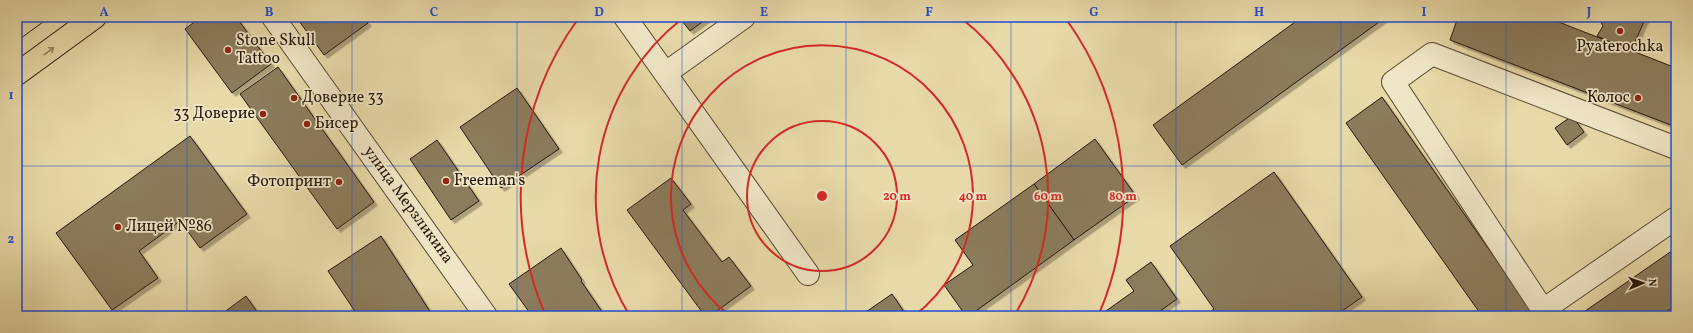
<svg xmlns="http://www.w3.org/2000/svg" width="1693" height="333" font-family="Vollkorn,serif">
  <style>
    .building { fill: #8b7c5c; stroke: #261709; filter: url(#shadow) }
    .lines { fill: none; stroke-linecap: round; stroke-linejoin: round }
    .minor-casing { stroke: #564831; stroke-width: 24 }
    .major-casing { stroke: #261709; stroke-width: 24 }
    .minor { stroke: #f0e6c6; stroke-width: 22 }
    .major { stroke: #e8d9a8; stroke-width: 22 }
    .tram { stroke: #261709; stroke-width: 1 }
    .oneway { stroke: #918260 }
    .grid { fill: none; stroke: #1d4ed8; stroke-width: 1; stroke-opacity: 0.55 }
    .ring { fill: none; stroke: #d62828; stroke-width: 2 }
    .poi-dot { fill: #8f2418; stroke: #f0e6c6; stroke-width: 1.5 }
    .labels { text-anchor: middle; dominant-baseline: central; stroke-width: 3.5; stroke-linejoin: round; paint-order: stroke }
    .poi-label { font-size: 16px; fill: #261709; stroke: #f0e6c6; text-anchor: start }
    .street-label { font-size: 16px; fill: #261709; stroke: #f0e6c6 }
    .centre { fill: #d62828; stroke: #f0e6c6; stroke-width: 2 }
    .ring-label { font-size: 12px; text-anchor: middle; font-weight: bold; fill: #d62828; stroke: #f0e6c6; stroke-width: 3.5; stroke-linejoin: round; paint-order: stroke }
    .neatline { fill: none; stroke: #1d4ed8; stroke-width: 1.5 }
    .grid-label { font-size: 13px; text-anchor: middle; font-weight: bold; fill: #1d4ed8 }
  </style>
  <defs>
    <filter id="shadow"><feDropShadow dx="3.5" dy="3.5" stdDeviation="0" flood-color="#0004"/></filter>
  </defs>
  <rect width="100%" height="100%" fill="#e8d9a8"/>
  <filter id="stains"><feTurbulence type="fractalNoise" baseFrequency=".005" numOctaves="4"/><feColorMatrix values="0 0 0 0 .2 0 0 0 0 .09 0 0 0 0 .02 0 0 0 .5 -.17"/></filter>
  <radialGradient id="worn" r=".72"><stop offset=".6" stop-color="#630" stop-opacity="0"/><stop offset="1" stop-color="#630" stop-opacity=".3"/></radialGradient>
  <g class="building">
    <polygon points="201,17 236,17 271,64 232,93 185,29"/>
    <polygon points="296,17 363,17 368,23 324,55"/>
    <polygon points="679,17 709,17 690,31"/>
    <polygon points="1302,17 1386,17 1182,165 1153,125"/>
    <polygon points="1458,17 1546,17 1676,68 1676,127 1450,40"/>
    <polygon points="1598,17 1646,17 1631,51 1597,36 1603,26"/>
    <polygon points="278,67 374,202 337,229 240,94"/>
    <polygon points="517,88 559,149 501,188 460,127"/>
    <polygon points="1382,97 1533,312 1528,316 1482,316 1346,123"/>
    <polygon points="1572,116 1584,132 1567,145 1555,128"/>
    <polygon points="190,136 247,214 200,248 180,221 139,251 158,278 112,310 56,233"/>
    <polygon points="1095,139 1136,196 1074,240 1034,184"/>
    <polygon points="437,140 479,201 451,220 410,159"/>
    <polygon points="1274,172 1362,297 1335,316 1204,316 1214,309 1170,246"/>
    <polygon points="671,178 691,204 683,210 722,262 729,257 751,286 710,316 705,316 627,210"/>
    <polygon points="1034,184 1074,240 969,316 966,316 944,285 973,265 955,240"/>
    <polygon points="381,236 433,316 358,316 328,271"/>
    <polygon points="561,248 582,280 581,281 605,316 532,316 509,284"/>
    <polygon points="1676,248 1676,305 1660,316 1578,316"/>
    <polygon points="1151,262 1177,299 1153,316 1099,316 1134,291 1126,280"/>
    <polygon points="892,294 907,316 860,316"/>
    <polygon points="246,296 260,316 219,316"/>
  </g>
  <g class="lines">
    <g class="minor-casing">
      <g id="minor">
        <polyline points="273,17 486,316"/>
        <polyline points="625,17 808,274"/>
        <polyline points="666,73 744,17"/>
        <polyline points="1676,148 1432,54 1393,82 1543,310 1676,218"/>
      </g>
    </g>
    <g class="major-casing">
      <polyline id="major" points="17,74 95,17"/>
    </g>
    <use href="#minor" class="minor"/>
    <use href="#major" class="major"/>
    <g class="tram">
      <polyline points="17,23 25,17"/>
      <polyline points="17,41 50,17"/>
    </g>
  </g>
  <defs><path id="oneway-shaft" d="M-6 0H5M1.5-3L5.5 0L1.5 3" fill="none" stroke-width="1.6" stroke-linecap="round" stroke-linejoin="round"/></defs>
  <use class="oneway" href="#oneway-shaft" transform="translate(49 51) rotate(-36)"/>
  <path class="grid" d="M187,17V316M352,17V316M517,17V316M682,17V316M846,17V316M1011,17V316M1176,17V316M1341,17V316M1506,17V316M17,166H1676"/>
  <g class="ring">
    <circle cx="822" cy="196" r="75"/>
    <path d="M730 316A151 151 0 1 1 914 316"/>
    <path d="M630 316A226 226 0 0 1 683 18M961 18A226 226 0 0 1 1014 316"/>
    <path d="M545 314A301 301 0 0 1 578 19M1066 19A301 301 0 0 1 1099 314"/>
  </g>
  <g class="poi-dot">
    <circle cx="1620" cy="31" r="4"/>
    <circle cx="228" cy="50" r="4"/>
    <circle cx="294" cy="98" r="4"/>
    <circle cx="1638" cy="98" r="4"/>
    <circle cx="263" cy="114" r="4"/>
    <circle cx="307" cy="124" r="4"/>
    <circle cx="446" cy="181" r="4"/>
    <circle cx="339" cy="182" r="4"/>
    <circle cx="118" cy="227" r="4"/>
  </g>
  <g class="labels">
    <g class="poi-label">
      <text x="236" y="41">Stone Skull<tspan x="236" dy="18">Tattoo</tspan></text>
      <text x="1620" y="47" text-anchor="middle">Pyaterochka</text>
      <text x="302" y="98">Доверие 33</text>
      <text x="1630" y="98" text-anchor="end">Колос</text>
      <text x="255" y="114" text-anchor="end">33 Доверие</text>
      <text x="315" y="124">Бисер</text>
      <text x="454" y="181">Freeman's</text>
      <text x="331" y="182" text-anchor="end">Фотопринт</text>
      <text x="126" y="227">Лицей №86</text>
    </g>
    <g class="street-label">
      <text transform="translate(408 205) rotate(54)">улица Мерзликина</text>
    </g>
  </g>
  <circle cx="822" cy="196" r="6" class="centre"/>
  <g class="ring-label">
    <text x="897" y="200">20 m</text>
    <text x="973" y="200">40 m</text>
    <text x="1048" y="200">60 m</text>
    <text x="1123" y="200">80 m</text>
  </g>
  <rect width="1693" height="333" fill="none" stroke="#e8d9a8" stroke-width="44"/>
  <g transform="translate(1643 283) rotate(88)" stroke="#f0e6c6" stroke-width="3" paint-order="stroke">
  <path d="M0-3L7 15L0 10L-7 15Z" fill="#261709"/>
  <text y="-6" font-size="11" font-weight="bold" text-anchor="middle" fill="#261709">N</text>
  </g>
  <rect x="22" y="22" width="1649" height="289" class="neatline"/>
  <g class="grid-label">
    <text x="104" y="16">A</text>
    <text x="269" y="16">B</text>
    <text x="434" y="16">C</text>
    <text x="599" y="16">D</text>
    <text x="764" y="16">E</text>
    <text x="929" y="16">F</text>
    <text x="1094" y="16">G</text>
    <text x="1259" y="16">H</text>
    <text x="1424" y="16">I</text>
    <text x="1589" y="16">J</text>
    <text x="11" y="99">1</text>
    <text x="11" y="243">2</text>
  </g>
  <rect width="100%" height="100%" filter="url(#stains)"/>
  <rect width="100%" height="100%" fill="url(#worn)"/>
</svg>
